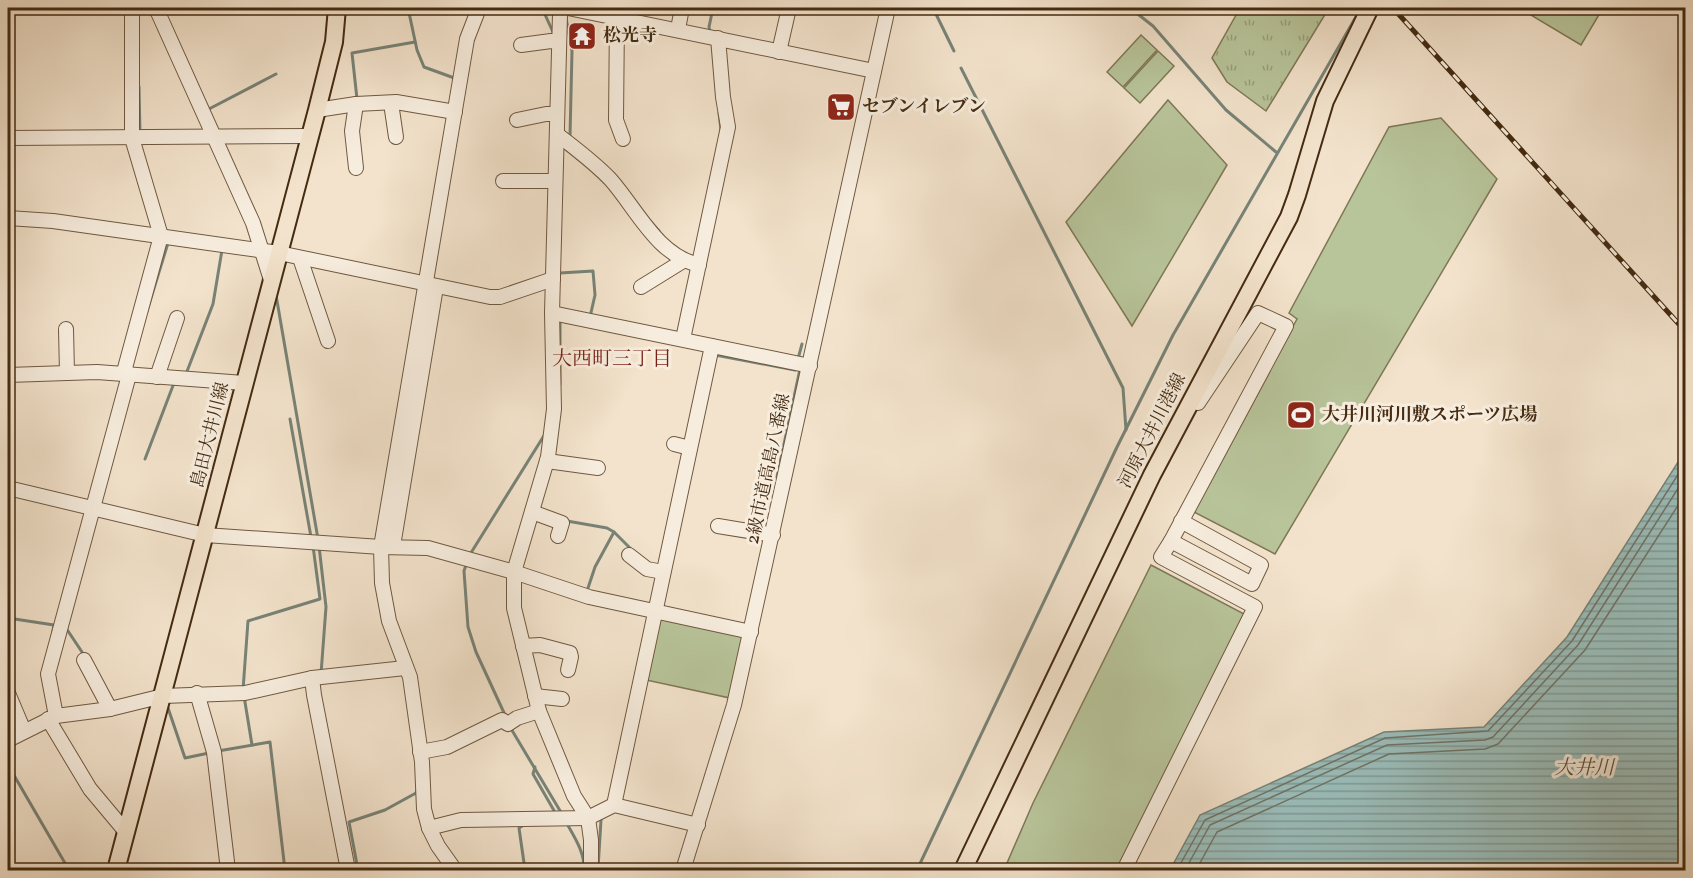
<svg xmlns="http://www.w3.org/2000/svg" width="1693" height="878" font-family="Vollkorn,'Noto Serif JP',serif">
  <style>
    .grass { fill: url(#grass-tufts); stroke: #7e7856; stroke-width: 1.5 }
    .park { fill: #b8c49a; stroke: #7e7856; stroke-width: 1.5 }
    .water { fill: url(#water-rules); stroke: #788377; stroke-width: 1.5 }
    .lines { fill: none; stroke-linecap: round; stroke-linejoin: round }
    .shore { stroke: #707466; stroke-width: 1.5 }
    .stream { stroke: #788377; stroke-width: 3 }
    .minor-casing { stroke: #705940; stroke-width: 16 }
    .major-casing { stroke: #442b11; stroke-width: 20 }
    .minor { stroke: #f7edde; stroke-width: 14 }
    .major { stroke: #f3e3cc; stroke-width: 16 }
    .rail-casing { stroke: #442b11; stroke-width: 5 }
    .rail { stroke: #f7edde; stroke-width: 3; stroke-dasharray: 9; stroke-linecap: butt }
    .labels { text-anchor: middle; dominant-baseline: central; stroke-width: 6; stroke-linejoin: round; paint-order: stroke }
    .poi-label { font-size: 18px; font-weight: bold; fill: #442b11; stroke: #f7edde; text-anchor: start }
    .street-label { font-size: 18px; fill: #442b11; stroke: #f7edde }
    .neighbourhood-label { font-size: 20px; fill: #7a1f14; stroke: #f7edde }
    .water-label { font-size: 20px; font-style: italic; fill: #5a503c; stroke: #f7edde }
  </style>
  <defs>
    <pattern id="grass-tufts" width="24" height="20" patternUnits="userSpaceOnUse" patternTransform="scale(1.5)"><rect width="24" height="20" fill="#b8c49a"/><path d="M3 7l-1-3M5 7V3M7 7l1-3M15 17l-1-3M17 17v-4M19 17l1-3" fill="none" stroke="#979f7c"/></pattern>
    <pattern id="water-rules" width="6" height="5" patternUnits="userSpaceOnUse" patternTransform="scale(1.5)"><rect width="6" height="5" fill="#9bbebb"/><path d="M0 2.5h6" fill="none" stroke="#809b97"/></pattern>
  </defs>
  <rect width="100%" height="100%" fill="#f3e3cc"/>
  <filter id="stains"><feTurbulence type="fractalNoise" baseFrequency=".00333" numOctaves="4"/><feColorMatrix values="0 0 0 0 .2 0 0 0 0 .09 0 0 0 0 .02 0 0 0 .5 -.17"/></filter>
  <radialGradient id="worn" r=".72"><stop offset=".6" stop-color="#630" stop-opacity="0"/><stop offset="1" stop-color="#630" stop-opacity=".3"/></radialGradient>
  <polygon class="grass" points="1240,8 1329,8 1266,111 1227,82 1212,58"/>
  <g class="park">
    <polygon points="1519,8 1603,8 1581,45"/>
    <polygon points="1141,35 1157,50 1123,87 1107,72"/>
    <polygon points="1158,51 1174,66 1140,103 1124,88"/>
    <polygon points="1168,100 1227,165 1132,326 1066,222"/>
    <polygon points="1441,118 1497,179 1275,554 1192,511 1297,319 1289,313 1389,127"/>
    <polygon points="1151,565 1246,615 1120,870 1004,870 1033,803"/>
    <polygon points="658,618 743,635 730,698 646,680"/>
  </g>
  <polygon class="water" points="1685,451 1685,870 1170,870 1200,815 1384,732 1484,727 1567,637"/>
  <g class="lines">
    <g class="shore">
      <polyline points="1177,870 1205,820 1385,738 1488,731 1572,641 1686,462"/>
      <polyline points="1185,870 1210,825 1387,745 1485,740 1493,737 1578,645 1686,476"/>
      <polyline points="1196,870 1217,832 1389,754 1485,749 1498,744 1585,650 1686,493"/>
    </g>
    <g class="stream">
      <polyline points="408,8 417,50 424,67 457,79"/>
      <polyline points="542,8 553,32"/>
      <polyline points="933,8 954,51"/>
      <polyline points="1130,8 1153,26 1226,110 1276,152"/>
      <polyline points="566,18 572,51 570,136 568,139"/>
      <polyline points="710,32 709,27 713,8"/>
      <polyline points="961,68 1123,388 1126,430"/>
      <polyline points="139,87 140,135"/>
      <polyline points="357,99 352,53 415,42"/>
      <polyline points="207,110 276,74"/>
      <polyline points="719,113 721,130"/>
      <polyline points="649,220 659,231"/>
      <polyline points="558,270 560,273 593,271 595,295 590,317"/>
      <polyline points="276,295 318,539"/>
      <polyline points="147,311 168,243"/>
      <polyline points="715,355 795,370 796,368"/>
      <polyline points="798,359 802,344"/>
      <polyline points="186,374 213,304 222,250"/>
      <polyline points="560,384 560,319"/>
      <polyline points="290,419 311,537"/>
      <polyline points="145,459 174,383"/>
      <polyline points="777,477 800,369"/>
      <polyline points="567,521 607,528 614,532"/>
      <polyline points="319,546 326,607 321,674"/>
      <polyline points="469,556 545,434"/>
      <polyline points="467,562 464,571 468,627 476,652 505,715"/>
      <polyline points="587,591 595,567 614,532 632,550"/>
      <polyline points="8,618 54,625 53,631"/>
      <polyline points="66,628 84,655"/>
      <polyline points="243,690 248,621 320,599 313,546"/>
      <polyline points="244,696 252,745"/>
      <polyline points="167,705 185,758 209,753"/>
      <polyline points="510,727 562,814"/>
      <polyline points="218,751 270,742 285,870"/>
      <polyline points="8,765 69,870"/>
      <polyline points="535,767 533,774 556,814"/>
      <path d="M566,822C575,838 585,853 584,870"/>
      <polyline points="524,825 519,828 525,870"/>
      <polyline points="598,869 601,820 603,816"/>
      <polyline points="358,870 349,822 385,810 416,793 418,789"/>
      <polyline points="917,870 1117,447 1173,335 1361,8"/>
    </g>
    <g class="minor-casing">
      <g id="minor">
        <polyline points="156,8 253,223 271,280"/>
        <polyline points="563,8 560,14 552,313 554,409 548,457 514,572 514,608 539,711 574,796 588,818 591,840 591,870"/>
        <polyline points="568,8 874,71"/>
        <polyline points="617,17 616,120 623,139"/>
        <polyline points="678,29 682,8"/>
        <polyline points="521,45 551,41 559,42"/>
        <polyline points="779,52 789,8"/>
        <polyline points="391,103 396,137"/>
        <polyline points="317,110 356,104 396,102 455,112"/>
        <polyline points="517,120 546,114 557,114"/>
        <path d="M558,135C576,149 595,163 611,180C638,211 657,255 699,265"/>
        <polyline points="8,138 309,136"/>
        <polyline points="356,168 352,131 356,104"/>
        <polyline points="503,181 555,181"/>
        <polyline points="8,218 53,221 279,253 490,297 500,297 553,279"/>
        <polyline points="300,258 328,341"/>
        <polyline points="641,287 683,261"/>
        <polyline points="552,313 810,366"/>
        <polyline points="66,329 67,373"/>
        <polyline points="683,339 728,127 723,97 718,38"/>
        <polyline points="8,375 97,372 244,383"/>
        <polyline points="157,377 177,318"/>
        <polyline points="674,444 690,448"/>
        <polyline points="547,461 598,468"/>
        <polyline points="8,488 205,535 381,547 428,548 514,572 589,597 751,632"/>
        <polyline points="532,512 562,523 558,536"/>
        <polyline points="1181,521 1261,565 1252,584 1171,541 1286,326 1258,313 1198,403"/>
        <polyline points="718,526 773,535"/>
        <polyline points="393,546 436,287"/>
        <polyline points="629,555 647,569 663,572"/>
        <polyline points="523,646 540,645 570,653 571,657 568,670"/>
        <polyline points="84,660 110,709"/>
        <polyline points="312,678 314,695 348,870"/>
        <polyline points="8,693 24,731"/>
        <polyline points="197,693 214,752 228,870"/>
        <polyline points="535,696 562,699"/>
        <polyline points="56,716 48,674 129,375 125,368 161,236 132,138 132,8"/>
        <polyline points="48,719 90,789 126,832"/>
        <polyline points="8,740 56,716 110,709 163,696 245,693 312,678 405,668"/>
        <polyline points="420,752 447,747 502,720 508,724 517,718 539,711"/>
        <polyline points="614,805 712,346"/>
        <polyline points="429,828 461,820 588,818 614,805 698,825"/>
        <polyline points="455,870 438,846 429,828 424,809 422,762 410,677 389,621 382,583 381,547 467,39 479,8"/>
        <polyline points="683,870 734,705 888,8"/>
        <polyline points="1124,870 1255,607 1161,557 1171,541"/>
      </g>
    </g>
    <g class="major-casing">
      <g id="major">
        <polyline points="116,870 317,110 334,42 337,8"/>
        <polyline points="963,870 1152,475 1289,217 1297,195 1325,101 1370,8"/>
      </g>
    </g>
    <use href="#minor" class="minor"/>
    <use href="#major" class="major"/>
    <g class="rail-casing">
      <polyline id="rail" points="1393,8 1686,332"/>
    </g>
    <use href="#rail" class="rail"/>
  </g>
  <defs>
    <g id="temple-square" transform="scale(1.5)"><rect x="-9" y="-9" width="18" height="18" rx="4" fill="#8f2418" stroke="#f7edde"/><path d="M0-6L5-2H3V0L6.5 2.5H4V6H1.5V3h-3V6H-4V2.5H-6.5L-3 0V-2H-5Z" fill="#fff"/></g>
    <g id="supermarket-square" transform="scale(1.5)"><rect x="-9" y="-9" width="18" height="18" rx="4" fill="#8f2418" stroke="#f7edde"/><path d="M-6-5.5h2.5l.6 2H6L4.5 2H-2.5L-4.4-4H-6ZM-1.5 3.2a1.3 1.3 0 1 0 .1 0ZM3 3.2a1.3 1.3 0 1 0 .1 0Z" fill="#fff"/></g>
    <g id="stadium-square" transform="scale(1.5)"><rect x="-9" y="-9" width="18" height="18" rx="4" fill="#8f2418" stroke="#f7edde"/><path d="M0-5a6.5 5 0 1 0 0 10a6.5 5 0 1 0 0-10ZM-3.5-1.8h7v3.6h-7Z" fill="#fff"/></g>
  </defs>
  <g fill-rule="evenodd">
    <use href="#temple-square" x="582" y="36"/>
    <use href="#supermarket-square" x="841" y="107"/>
    <use href="#stadium-square" x="1301" y="415"/>
  </g>
  <g class="labels">
    <g class="poi-label">
      <text x="603" y="36">松光寺</text>
      <text x="862" y="107">セブンイレブン</text>
      <text x="1322" y="415">大井川河川敷スポーツ広場</text>
    </g>
    <g class="street-label">
      <text transform="translate(1153 431) rotate(-63)">河原大井川港線</text>
      <text transform="translate(211 435) rotate(-76)">島田大井川線</text>
      <text transform="translate(769 469) rotate(-78)">2級市道高島八番線</text>
    </g>
    <g class="neighbourhood-label">
      <text x="612" y="360">大西町三丁目</text>
    </g>
    <g class="water-label">
      <text x="1584" y="769">大井川</text>
    </g>
  </g>
  <rect width="1693" height="878" fill="none" stroke="#f3e3cc" stroke-width="30"/>
  <rect x="9" y="9" width="1675" height="860" fill="none" stroke="#442b11" stroke-width="3"/>
  <rect x="15" y="15" width="1663" height="848" fill="none" stroke="#442b11" stroke-width="1.5"/>
  <rect width="100%" height="100%" filter="url(#stains)"/>
  <rect width="100%" height="100%" fill="url(#worn)"/>
</svg>
